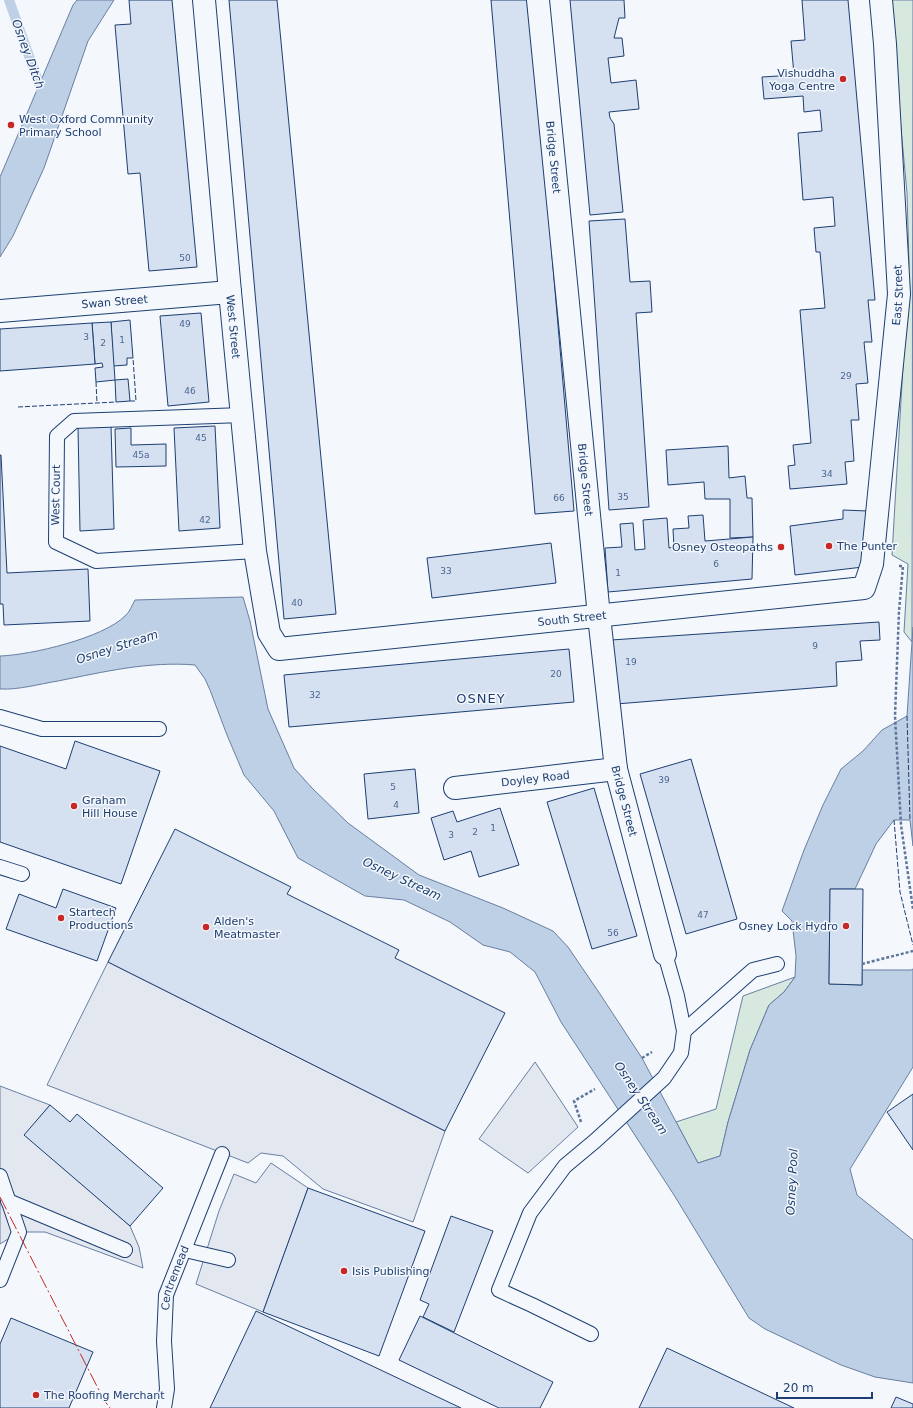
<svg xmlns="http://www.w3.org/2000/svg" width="913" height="1408" font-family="'DejaVu Sans',sans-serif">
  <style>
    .green { fill: #d7e8df; stroke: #687fa3 }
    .parking { fill: #e3e8f0; stroke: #687fa3 }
    .water { fill: #bed0e5; stroke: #687fa3 }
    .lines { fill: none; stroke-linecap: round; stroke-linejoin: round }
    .stream { stroke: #bed0e5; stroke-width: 10 }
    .building { fill: #d5e0f0; stroke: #1d3f73 }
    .service-casing { stroke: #1d3f73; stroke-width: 16 }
    .minor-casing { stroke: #1d3f73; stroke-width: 24 }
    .path { stroke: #5e769c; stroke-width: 2.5; stroke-dasharray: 3 2; stroke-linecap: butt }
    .service { stroke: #f4f7fb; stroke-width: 14 }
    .minor { stroke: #f4f7fb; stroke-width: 22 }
    .fence { stroke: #1d3f73; stroke-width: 1; stroke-dasharray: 5 2; stroke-linecap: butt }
    .power { stroke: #c62828; stroke-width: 1; stroke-dasharray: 14 3 2 3; stroke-linecap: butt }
    .poi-dot { fill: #c62828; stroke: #f4f7fb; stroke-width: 1.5 }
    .labels { text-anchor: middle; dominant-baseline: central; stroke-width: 3; stroke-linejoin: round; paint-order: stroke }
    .number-label { font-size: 9px; fill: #4b6792 }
    .poi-label { font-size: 11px; fill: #1d3f73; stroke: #f4f7fb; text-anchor: start }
    .street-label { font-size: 11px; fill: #1d3f73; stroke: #f4f7fb }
    .water-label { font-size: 12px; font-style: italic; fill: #1d3f73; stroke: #f4f7fb }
    .quarter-label { font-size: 13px; letter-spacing: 1px; fill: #1d3f73; stroke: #f4f7fb }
  </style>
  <rect width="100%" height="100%" fill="#f4f7fb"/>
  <g class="green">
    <polygon points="889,0 913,0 912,642 904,632 908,564 892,555 909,263 907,193"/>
    <polygon points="795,977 784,992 769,1005 750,1050 728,1122 720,1156 698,1163 676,1122 716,1109 743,996"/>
  </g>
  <g class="parking">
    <polygon points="108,962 445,1131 413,1222 323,1189 283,1156 261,1153 248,1163 47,1085"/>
    <polygon points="535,1062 578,1127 528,1173 479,1139"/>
    <polygon points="0,1086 50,1105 25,1135 130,1226 139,1247 143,1268 45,1232 19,1232 0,1244"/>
    <polygon points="271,1163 308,1188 263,1312 196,1284 219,1211 234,1174 256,1183"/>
  </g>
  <g class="water">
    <polygon points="77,0 114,0 88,41 44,168 13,236 0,257 0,177 73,5"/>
    <path d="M243,597L250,621L268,709L294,768L312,788L348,823L419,875L503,908L553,931L568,947L600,994L642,1058L698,1163L720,1156L728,1122L750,1050L769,1005L784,992L795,977L796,956L792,921L782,911L804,850L823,805L841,769L863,751L882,730L907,716L913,627V846L910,820H894L876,844L855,889H830L829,984L862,985V970H911L913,969V1067L850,1169L857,1195L913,1240V1383L875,1377L841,1365L765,1329L749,1318L674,1195L561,1022L535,972L510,952L483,945L450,922L404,900L365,896L298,858L274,811L244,775L227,735L210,690L205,679L195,665C149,661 103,672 58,681C39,684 19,690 0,689V656C31,655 103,638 125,616C130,612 132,605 135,600Z"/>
  </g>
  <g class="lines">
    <polyline class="stream" points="9,0 44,98"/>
  </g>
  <g class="building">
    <polygon points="129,0 172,0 197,267 149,271 140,173 128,174 115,25 131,24"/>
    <polygon points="229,0 277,0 336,614 284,619"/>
    <polygon points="491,0 530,0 574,511 535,514"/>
    <polygon points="570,0 624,0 625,18 619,18 614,38 622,38 624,56 608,58 611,83 636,80 639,109 609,112 610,118 614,124 623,212 590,215"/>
    <polygon points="802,0 848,0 875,300 868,300 872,342 864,342 868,383 856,384 859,420 851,420 854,461 845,462 847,484 790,489 788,466 795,465 793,445 811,443 800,310 825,308 820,252 816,252 814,228 835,226 833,197 803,200 798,133 822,131 820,110 804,112 803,96 764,99 762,77 794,75 791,41 805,40"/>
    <polygon points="625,219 630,282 650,281 652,312 636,313 649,507 609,510 589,221"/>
    <polygon points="201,313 209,402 168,406 160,316"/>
    <polygon points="130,320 133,358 127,358 127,365 113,366 111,322"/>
    <polygon points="111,322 115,380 96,382 95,368 103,367 102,363 95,364 92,323"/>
    <polygon points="92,323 95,364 0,371 0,329"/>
    <polygon points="128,379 130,401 116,402 115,380"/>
    <polygon points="111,426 114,529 80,531 78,427"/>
    <polygon points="215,426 220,528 179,531 174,428"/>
    <polygon points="131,428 131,445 166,444 166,466 116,467 115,429"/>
    <polygon points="728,446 729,478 745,476 747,498 752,498 753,537 730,538 730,499 705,499 704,482 668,485 666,450"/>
    <polygon points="0,455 1,455 7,573 88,569 90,621 4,625 3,604 0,604"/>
    <polygon points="843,510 868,511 863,567 795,575 790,526 843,519"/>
    <polygon points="703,515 705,541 753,537 752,579 608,592 605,548 622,547 620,524 633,523 635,550 645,549 643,520 667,518 669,548 674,547 673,529 689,528 688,516"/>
    <polygon points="551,543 556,583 432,598 427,558"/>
    <polygon points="879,622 880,640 860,641 862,660 836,662 837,686 616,704 611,640"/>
    <polygon points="569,649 574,702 289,727 284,675"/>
    <polygon points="75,741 160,771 121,884 0,842 0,746 66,769"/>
    <polygon points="691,759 737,919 686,934 640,774"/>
    <polygon points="415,769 419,813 368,819 364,774"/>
    <polygon points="594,788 637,936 592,949 547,802"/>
    <polygon points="500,808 519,865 479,877 471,851 444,860 431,818 453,811 457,822"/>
    <polygon points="175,829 291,887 287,894 399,950 395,958 505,1013 445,1131 108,962"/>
    <polygon points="63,889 116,908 97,961 6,929 19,894 56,908"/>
    <polygon points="830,889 863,889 862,985 829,984"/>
    <polygon points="913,1094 913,1150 887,1112"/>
    <polygon points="50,1105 70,1122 77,1114 163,1188 130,1226 24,1135"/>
    <polygon points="308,1188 425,1231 379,1356 263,1312"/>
    <polygon points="451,1216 493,1231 454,1332 423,1317 429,1304 420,1300"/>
    <polygon points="256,1311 461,1408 210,1408"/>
    <polygon points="420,1316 553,1382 540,1408 499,1408 399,1360"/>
    <polygon points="11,1318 93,1352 69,1408 0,1408 0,1344"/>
    <polygon points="667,1348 794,1408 639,1408"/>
    <polygon points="896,1397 913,1404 913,1408 891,1408"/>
  </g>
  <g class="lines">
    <g class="service-casing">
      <g id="service">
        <polyline points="243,415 74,421 57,436 56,542 96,561 255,551"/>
        <polyline points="0,717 42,729 159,729"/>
        <polyline points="0,867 22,874"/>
        <polyline points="684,1031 753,970 777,964"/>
        <polyline points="0,1176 19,1232 0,1280"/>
        <polyline points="8,1201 125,1250"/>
        <polyline points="185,1250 228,1260"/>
        <polyline points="591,1334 532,1305 499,1290 530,1213 565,1166 595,1141 664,1078 681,1053 684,1031 677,996 665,954"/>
        <path id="s1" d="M164,1408L167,1389L164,1341L166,1295L222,1154"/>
      </g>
    </g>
    <g class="minor-casing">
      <g id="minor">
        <path id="s2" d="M204,0L230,292L255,551L269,633L279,649L864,588L872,564L899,294L885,44L881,0"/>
        <path id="s3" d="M538,0L599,616L616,769L665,954"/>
        <path id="s4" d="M0,311L230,292"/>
        <path id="s5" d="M455,788L616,769"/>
      </g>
    </g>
    <g class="path">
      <polyline points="899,566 903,566 899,611 895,716 901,825 913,909"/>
      <polyline points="862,964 913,951"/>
      <polyline points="642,1058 652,1052"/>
      <polyline points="581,1122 574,1101 595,1089"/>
    </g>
    <use href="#service" class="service"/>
    <use href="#minor" class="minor"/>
    <g class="fence">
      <polyline points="96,382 97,403"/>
      <polyline points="130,401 136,401 133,358"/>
      <polyline points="18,407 116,402"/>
      <polyline points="907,716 910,820"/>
      <polyline points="894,820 900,892 913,945"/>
    </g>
    <polyline class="power" points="0,1197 104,1400 110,1408"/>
  </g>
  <g class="poi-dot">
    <circle cx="843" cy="79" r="4"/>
    <circle cx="11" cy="125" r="4"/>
    <circle cx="829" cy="546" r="4"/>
    <circle cx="781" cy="547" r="4"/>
    <circle cx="74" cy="806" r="4"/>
    <circle cx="61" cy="918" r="4"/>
    <circle cx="846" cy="926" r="4"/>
    <circle cx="206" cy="927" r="4"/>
    <circle cx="344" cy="1271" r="4"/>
    <circle cx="36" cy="1395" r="4"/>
  </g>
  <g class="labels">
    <g class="number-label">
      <text x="185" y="258">50</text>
      <text x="185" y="324">49</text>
      <text x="86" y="337">3</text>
      <text x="122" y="340">1</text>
      <text x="103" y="343">2</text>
      <text x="846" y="376">29</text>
      <text x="190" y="391">46</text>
      <text x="201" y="438">45</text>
      <text x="141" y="455">45a</text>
      <text x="827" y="474">34</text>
      <text x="623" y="497">35</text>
      <text x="559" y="498">66</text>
      <text x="205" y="520">42</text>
      <text x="716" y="564">6</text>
      <text x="446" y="571">33</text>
      <text x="618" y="573">1</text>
      <text x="297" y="603">40</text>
      <text x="815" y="646">9</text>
      <text x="631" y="662">19</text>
      <text x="556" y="674">20</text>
      <text x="315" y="695">32</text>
      <text x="664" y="780">39</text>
      <text x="393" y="787">5</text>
      <text x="396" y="805">4</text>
      <text x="493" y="828">1</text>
      <text x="475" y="832">2</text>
      <text x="451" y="835">3</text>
      <text x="703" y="915">47</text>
      <text x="613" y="933">56</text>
    </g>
    <g class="poi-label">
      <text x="835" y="73" text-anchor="end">Vishuddha<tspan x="835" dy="13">Yoga Centre</tspan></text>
      <text x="19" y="119">West Oxford Community<tspan x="19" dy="13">Primary School</tspan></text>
      <text x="837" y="546">The Punter</text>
      <text x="773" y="547" text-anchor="end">Osney Osteopaths</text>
      <text x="82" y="800">Graham<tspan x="82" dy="13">Hill House</tspan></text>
      <text x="69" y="912">Startech<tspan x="69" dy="13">Productions</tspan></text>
      <text x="214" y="921">Alden's<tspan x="214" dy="13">Meatmaster</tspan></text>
      <text x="838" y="926" text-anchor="end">Osney Lock Hydro</text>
      <text x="352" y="1271">Isis Publishing</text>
      <text x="44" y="1395">The Roofing Merchant</text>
    </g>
    <g class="street-label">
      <text stroke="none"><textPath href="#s3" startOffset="158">Bridge Street</textPath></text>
      <text stroke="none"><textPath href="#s2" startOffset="1539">East Street</textPath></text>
      <text stroke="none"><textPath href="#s4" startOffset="115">Swan Street</textPath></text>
      <text stroke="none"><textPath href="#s2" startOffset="328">West Street</textPath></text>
      <text stroke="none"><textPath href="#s3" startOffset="482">Bridge Street</textPath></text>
      <text transform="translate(56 495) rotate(-89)">West Court</text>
      <text stroke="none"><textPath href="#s2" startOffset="950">South Street</textPath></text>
      <text stroke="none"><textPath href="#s5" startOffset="81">Doyley Road</textPath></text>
      <text stroke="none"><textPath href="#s3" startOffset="806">Bridge Street</textPath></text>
      <text stroke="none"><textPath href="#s1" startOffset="132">Centremead</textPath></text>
    </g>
    <g class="water-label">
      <text transform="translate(28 54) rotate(70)">Osney Ditch</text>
      <text transform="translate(117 647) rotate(-18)">Osney Stream</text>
      <text transform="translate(402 879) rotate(25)">Osney Stream</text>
      <text transform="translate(641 1098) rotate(56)">Osney Stream</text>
      <text transform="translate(792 1182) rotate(-87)">Osney Pool</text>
    </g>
    <g class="quarter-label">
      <text x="481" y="698">OSNEY</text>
    </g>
  </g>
  <path d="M777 1392v6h95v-6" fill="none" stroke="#1d3f73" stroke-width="2"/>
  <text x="783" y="1392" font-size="12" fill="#1d3f73" stroke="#f4f7fb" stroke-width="3" paint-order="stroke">20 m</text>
</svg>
